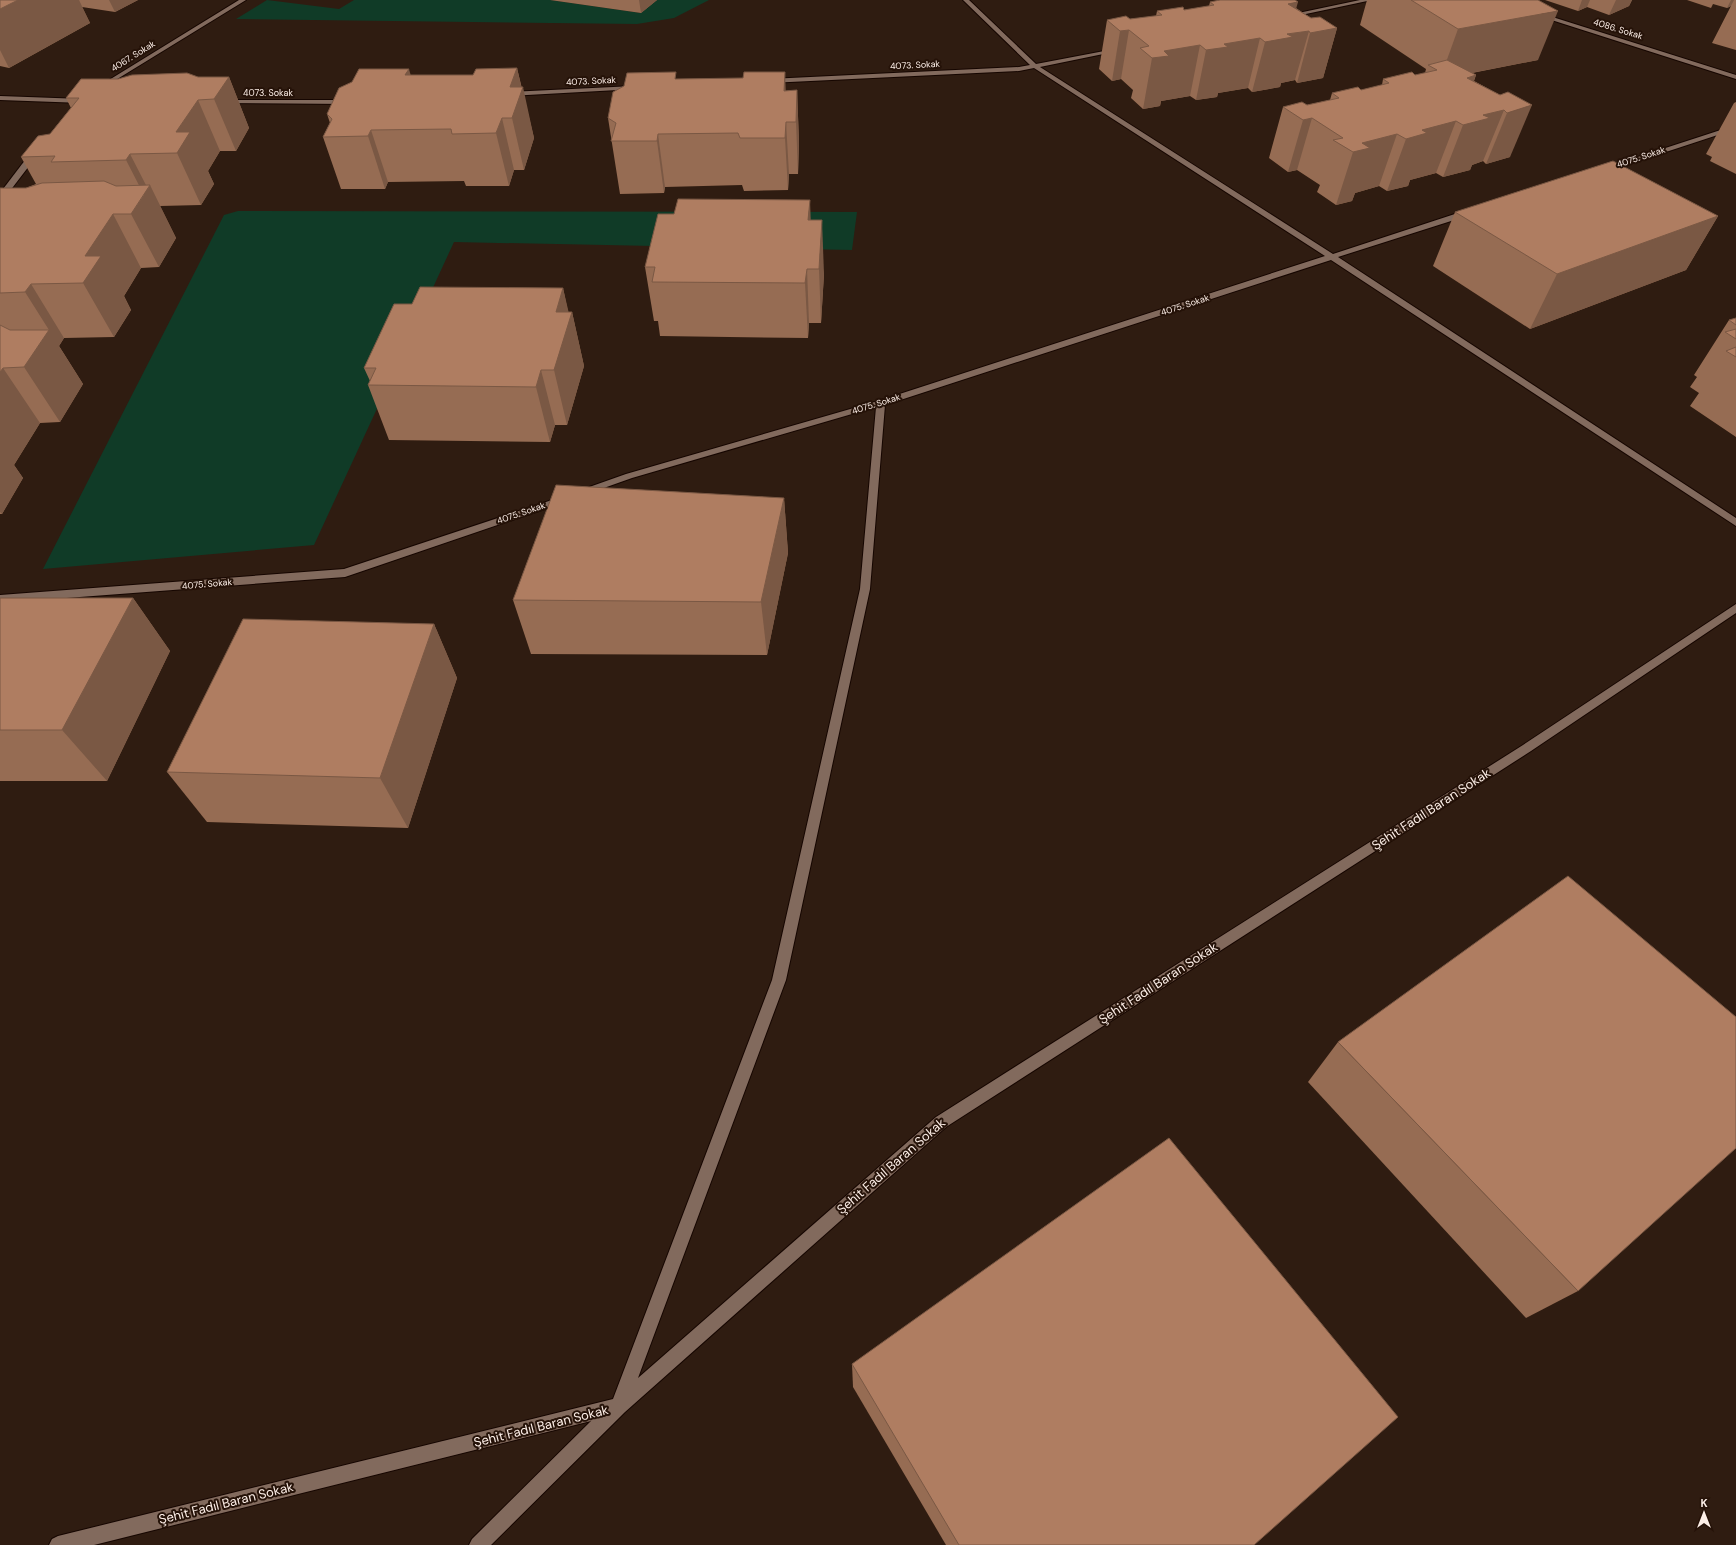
<svg xmlns="http://www.w3.org/2000/svg" width="1736" height="1545" font-family="'DM Sans',sans-serif">
  <style>
    .green { fill: #103b27 }
    .lines { fill: none; stroke-linecap: round; stroke-linejoin: round }
    .street-casing { stroke: #160601; stroke-width: 2 }
    .street { fill: #826a5d; fill-rule: evenodd }
    .wall { fill: #966c53 }
    .shaded-wall { fill: #7a5844 }
    .building { fill: #af7d61; stroke: #7a5844 }
    .labels { text-anchor: middle; dominant-baseline: central; stroke-width: 4; stroke-linejoin: round; paint-order: stroke }
    .far-street-label { font-size: 9px; fill: #fceee7; stroke: #251208 }
    .near-street-label { font-size: 13px; fill: #fceee7; stroke: #251208 }
  </style>
  <rect width="100%" height="100%" fill="#2f1c11"/>
  <g class="green">
    <polygon points="267,0 339,9 354,0 550,0 641,13 657,0 709,0 674,18 637,24 236,19"/>
    <polygon points="238,211 857,212 852,250 454,242 314,545 43,569 224,215"/>
  </g>
  <g class="lines">
    <g class="street-casing">
      <g id="street">
        <polygon points="239,0 246,0 101,89 96,88"/>
        <polygon points="963,0 969,0 1036,64 1120,48 1120,50 1118,51 1040,67 1333,254 1464,211 1470,211 1470,215 1338,257 1736,518 1736,526 1331,260 885,405 870,589 786,980 638,1378 936,1117 1523,745 1736,604 1736,613 1531,751 946,1127 625,1412 491,1545 469,1545 472,1539 591,1421 94,1545 49,1545 52,1539 58,1536 613,1399 772,980 860,589 876,407 632,478 584,495 578,495 576,493 578,491 626,474 878,401 1325,256 1034,68 1019,71 769,83 766,81 769,79 1019,67 1030,65"/>
        <polygon points="1360,0 1372,0 1287,18 1284,16"/>
        <polygon points="1539,14 1543,14 1736,75 1736,79 1539,16"/>
        <polygon points="634,86 637,88 636,89 509,96 506,94 509,92"/>
        <polygon points="0,96 83,99 86,101 83,103 0,100"/>
        <polygon points="223,100 349,100 352,102 349,104 221,103 221,101"/>
        <polygon points="1736,125 1736,129 1608,171 1602,171 1601,169"/>
        <polygon points="32,151 35,151 39,153 3,200 0,200 0,193"/>
        <polygon points="564,496 568,497 569,499 568,501 345,577 0,603 0,595 344,569"/>
      </g>
    </g>
    <use href="#street" class="street"/>
  </g>
  <g class="wall">
    <polygon points="0,0 138,0 115,12 82,7 90,23 9,68 0,66"/>
    <polygon points="550,0 657,0 641,13"/>
    <polygon points="1367,0 1538,0 1538,60 1472,73 1476,75 1474,81 1500,95 1508,92 1510,157 1486,164 1483,161 1472,165 1470,170 1443,177 1436,173 1410,180 1408,186 1387,191 1379,186 1355,193 1352,201 1336,205 1317,192 1320,185 1297,170 1288,172 1269,158 1283,107 1307,105 1330,100 1332,93 1361,90 1382,85 1383,79 1415,75 1425,73 1426,69 1360,25"/>
    <polygon points="1545,0 1632,0 1629,6 1609,15 1587,7 1578,11"/>
    <polygon points="1687,0 1736,0 1736,50 1712,43 1731,6 1727,8 1713,4 1711,8"/>
    <polygon points="1210,2 1296,8 1311,18 1337,28 1323,78 1297,83 1295,80 1281,83 1280,87 1252,92 1248,88 1218,93 1217,97 1196,100 1190,96 1161,101 1160,106 1143,109 1131,98 1133,90 1121,79 1112,81 1099,69 1107,20 1130,19 1156,16 1157,11 1184,10 1209,6"/>
    <polygon points="517,68 534,138 524,170 514,170 509,186 466,186 464,181 388,182 385,189 341,189 323,137 330,123 327,114 411,75 473,75"/>
    <polygon points="198,77 229,77 249,128 236,151 220,151 208,171 214,184 201,205 160,206 176,238 159,267 141,268 124,296 131,310 114,337 64,338 59,346 83,384 60,422 40,423 14,465 23,478 2,514 0,514 0,188 26,188 36,184 21,157 50,134 71,108 66,98"/>
    <polygon points="677,79 786,91 797,90 799,142 798,174 789,174 788,190 744,191 742,185 665,187 664,193 620,194 608,118"/>
    <polygon points="1736,102 1736,174 1710,161 1712,157 1706,154 1734,103"/>
    <polygon points="1455,212 1718,216 1686,270 1530,329 1433,266"/>
    <polygon points="674,214 810,220 824,274 821,323 809,323 808,338 660,336 658,321 654,321 645,267"/>
    <polygon points="563,288 568,312 572,312 584,366 567,425 555,425 550,442 389,440 368,385 370,381 364,368 412,304"/>
    <polygon points="1736,318 1736,437 1690,406 1699,393 1690,387 1697,377 1694,375 1729,320"/>
    <polygon points="784,498 788,553 767,655 531,654 513,600"/>
    <polygon points="0,598 133,598 170,651 107,781 0,781"/>
    <polygon points="434,624 457,678 408,828 207,822 167,772"/>
    <polygon points="1338,1042 1578,1291 1526,1318 1308,1082"/>
    <polygon points="852,1364 1254,1545 946,1545 853,1387"/>
  </g>
  <g class="shaded-wall">
    <polygon points="18,0 79,0 90,23 9,68 0,50 0,9"/>
    <polygon points="109,0 138,0 115,12"/>
    <polygon points="639,0 657,0 641,13"/>
    <polygon points="1582,0 1590,0 1587,7 1578,11"/>
    <polygon points="1616,0 1632,0 1629,6 1609,15"/>
    <polygon points="1731,0 1734,0 1731,6 1727,8"/>
    <polygon points="1298,2 1289,34 1309,31 1295,80 1281,83 1280,87 1252,92 1265,42 1288,4"/>
    <polygon points="1558,11 1538,60 1440,79 1458,29"/>
    <polygon points="1337,28 1323,78 1297,83 1310,33"/>
    <polygon points="1129,30 1121,79 1112,81 1120,31"/>
    <polygon points="1260,38 1248,88 1218,93 1217,97 1196,100 1206,50 1224,44"/>
    <polygon points="1200,45 1190,96 1161,101 1160,106 1143,109 1152,58 1164,51"/>
    <polygon points="517,68 522,90 523,87 534,138 524,170 512,118 510,87"/>
    <polygon points="409,69 423,119 405,75"/>
    <polygon points="785,72 787,122 786,122 789,174 788,190 785,138 784,91"/>
    <polygon points="1476,75 1458,122 1456,121 1436,173 1410,180 1408,186 1387,191 1406,139 1422,130 1467,78"/>
    <polygon points="229,77 249,128 236,151 214,99"/>
    <polygon points="797,90 799,142 798,174 796,122"/>
    <polygon points="198,100 220,151 208,171 214,184 201,205 177,153 176,132"/>
    <polygon points="1532,105 1510,157 1486,164 1507,113"/>
    <polygon points="1504,110 1483,161 1472,165 1470,170 1443,177 1463,125 1483,115"/>
    <polygon points="502,118 514,170 509,186 496,133"/>
    <polygon points="1312,118 1297,170 1288,172 1303,120"/>
    <polygon points="371,130 388,182 385,189 368,136"/>
    <polygon points="658,134 665,187 664,193 657,141"/>
    <polygon points="1397,134 1379,186 1355,193 1352,201 1336,205 1353,152 1362,143"/>
    <polygon points="130,154 148,189 150,185 176,238 159,267 131,214 144,195 126,160"/>
    <polygon points="810,200 812,254 808,220"/>
    <polygon points="113,214 141,268 124,296 131,310 114,337 83,283 85,256"/>
    <polygon points="1718,216 1686,270 1530,329 1557,274"/>
    <polygon points="822,220 824,274 821,323 819,269"/>
    <polygon points="807,269 809,323 808,338 805,283"/>
    <polygon points="31,284 64,338 59,346 83,384 60,422 24,367 49,330 25,292"/>
    <polygon points="563,288 570,318 572,312 584,366 567,425 554,370 556,312"/>
    <polygon points="3,368 40,423 14,465 23,478 2,514 0,512 0,372"/>
    <polygon points="541,370 555,425 550,442 536,387"/>
    <polygon points="784,498 788,553 767,655 761,602"/>
    <polygon points="133,598 170,651 107,781 62,730"/>
    <polygon points="434,624 457,678 408,828 380,778"/>
  </g>
  <g class="building">
    <polygon points="0,0 18,0 0,9"/>
    <polygon points="1220,0 1295,0 1298,2 1288,4 1311,18 1320,17 1337,28 1310,33 1309,31 1287,34 1293,37 1265,42 1260,38 1224,44 1228,47 1206,50 1200,45 1164,51 1169,56 1152,58 1140,48 1149,46 1129,30 1120,31 1107,20 1126,16 1130,19 1162,15 1157,11 1183,7 1184,10 1214,5 1210,2"/>
    <polygon points="1411,0 1538,0 1558,11 1458,29"/>
    <polygon points="1447,60 1476,75 1467,78 1500,95 1508,92 1532,105 1507,113 1504,110 1483,115 1490,118 1463,125 1456,121 1422,130 1427,133 1406,139 1397,134 1362,143 1370,148 1353,152 1333,140 1343,138 1312,118 1303,120 1283,107 1302,102 1307,105 1339,98 1332,93 1358,87 1361,90 1389,83 1383,79 1412,72 1415,75 1437,70 1428,65"/>
    <polygon points="517,68 510,87 523,87 512,118 502,118 496,133 452,134 451,129 371,130 368,136 323,137 332,119 327,114 339,88 352,82 359,69 409,69 405,75 473,75 476,69"/>
    <polygon points="676,72 675,79 743,78 744,72 785,72 784,91 797,90 796,122 786,122 785,138 740,138 738,133 658,134 657,141 611,141 616,123 608,118 613,92 624,86 627,73"/>
    <polygon points="187,73 198,77 229,77 214,99 198,100 176,132 190,132 177,153 130,154 126,160 51,162 55,156 21,157 38,136 50,134 79,98 66,98 81,79 118,79 132,75"/>
    <polygon points="1613,161 1718,216 1557,274 1455,212"/>
    <polygon points="104,181 116,186 150,185 131,214 113,214 85,256 101,256 83,283 31,284 25,292 0,293 0,188 26,188 42,183"/>
    <polygon points="678,199 810,200 808,220 822,220 819,269 807,269 805,283 652,282 655,267 645,267 658,214 674,214"/>
    <polygon points="420,287 563,288 556,312 572,312 554,370 541,370 536,387 368,385 376,368 364,368 394,304 412,304"/>
    <polygon points="1736,318 1736,325 1729,320"/>
    <polygon points="0,325 10,330 49,330 24,367 3,368 0,372"/>
    <polygon points="1736,329 1736,339 1725,332"/>
    <polygon points="1736,347 1736,357 1726,351"/>
    <polygon points="556,485 784,498 761,602 513,600"/>
    <polygon points="0,598 133,598 62,730 0,730"/>
    <polygon points="243,619 434,624 380,778 167,772"/>
    <polygon points="1568,876 1736,1017 1736,1148 1578,1291 1338,1042"/>
    <polygon points="1169,1138 1398,1417 1254,1545 959,1545 852,1364"/>
  </g>
  <g class="labels">
    <g class="far-street-label">
      <text transform="translate(1618 29) rotate(17)">4086. Sokak</text>
      <text transform="translate(133 56) rotate(-32)">4067. Sokak</text>
      <text transform="translate(915 65) rotate(-3)">4073. Sokak</text>
      <text transform="translate(591 81) rotate(-3)">4073. Sokak</text>
      <text x="268" y="93">4073. Sokak</text>
      <text transform="translate(1641 157) rotate(-18)">4075. Sokak</text>
      <text transform="translate(1185 305) rotate(-18)">4075. Sokak</text>
      <text transform="translate(876 404) rotate(-17)">4075. Sokak</text>
      <text transform="translate(521 513) rotate(-19)">4075. Sokak</text>
      <text transform="translate(207 584) rotate(-5)">4075. Sokak</text>
    </g>
    <g class="near-street-label">
      <text transform="translate(1431 809) rotate(-33)">Şehit Fadıl Baran Sokak</text>
      <text transform="translate(1158 983) rotate(-33)">Şehit Fadıl Baran Sokak</text>
      <text transform="translate(891 1166) rotate(-41)">Şehit Fadıl Baran Sokak</text>
      <text transform="translate(541 1426) rotate(-14)">Şehit Fadıl Baran Sokak</text>
      <text transform="translate(226 1503) rotate(-14)">Şehit Fadıl Baran Sokak</text>
    </g>
  </g>
  <g transform="translate(1704 1513)" stroke="#251208" stroke-width="3" paint-order="stroke">
  <path d="M0-3L7 15L0 10L-7 15Z" fill="#fceee7"/>
  <text y="-6" font-size="11" font-weight="bold" text-anchor="middle" fill="#fceee7">K</text>
  </g>
</svg>
